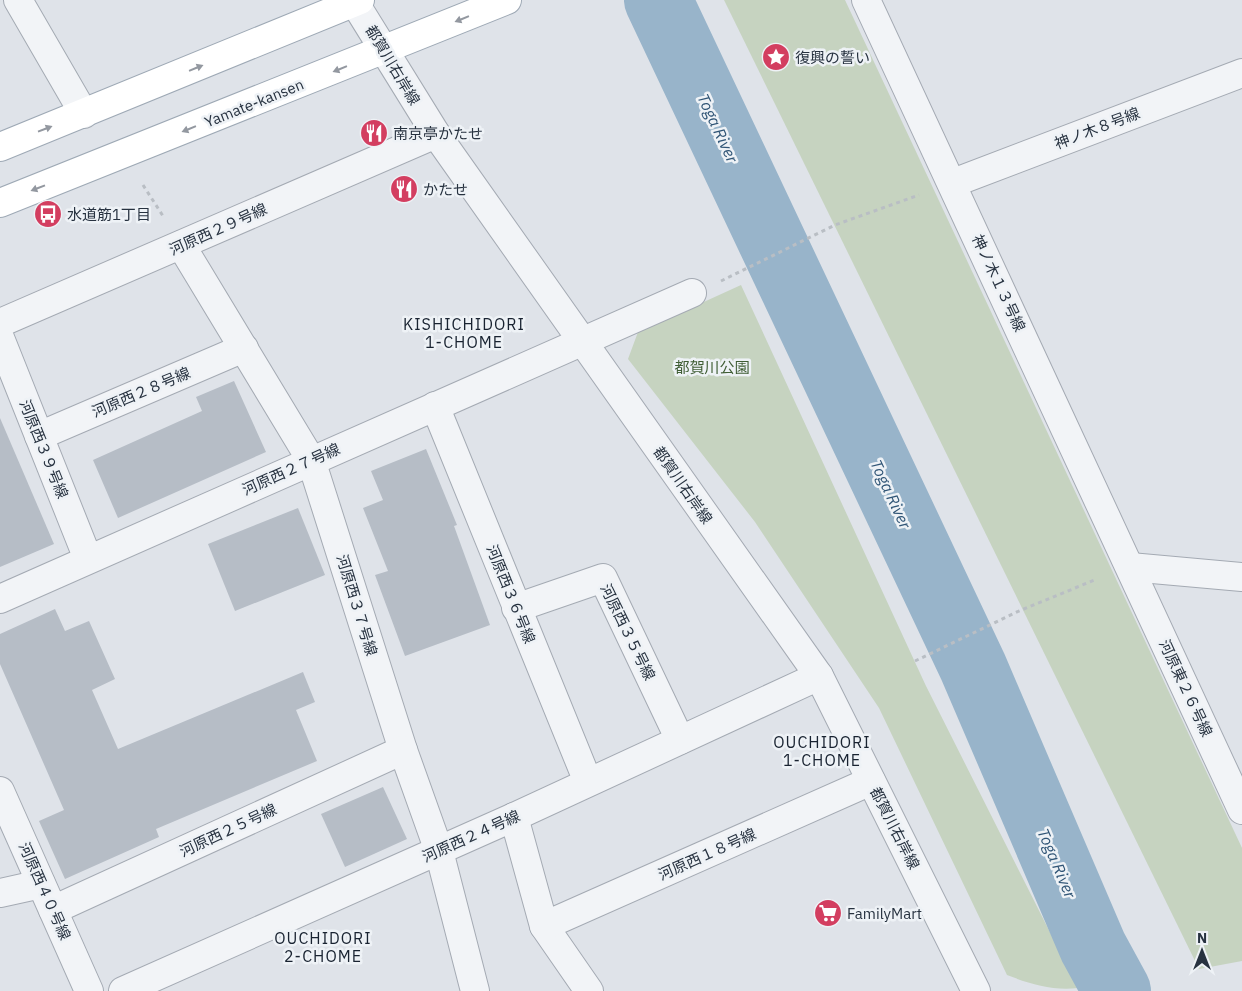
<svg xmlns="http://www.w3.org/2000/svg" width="1242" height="991" font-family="'IBM Plex Sans','Noto Sans JP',sans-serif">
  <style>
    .green { fill: #c6d3c0 }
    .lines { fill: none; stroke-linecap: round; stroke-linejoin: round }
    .river { stroke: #98b4ca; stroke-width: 68 }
    .building { fill: #b6bdc6 }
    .minor-casing { stroke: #a4aab3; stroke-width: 30 }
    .major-casing { stroke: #9ea9b5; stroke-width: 30 }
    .path { stroke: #b9bec4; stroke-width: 3; stroke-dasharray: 4 4; stroke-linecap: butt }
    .minor { stroke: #f2f4f7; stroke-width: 28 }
    .major { stroke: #fff; stroke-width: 28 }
    .oneway { fill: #9398a0 }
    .labels { text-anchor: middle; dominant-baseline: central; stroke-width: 5; stroke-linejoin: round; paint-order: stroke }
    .poi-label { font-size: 15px; fill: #273240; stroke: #eef2f6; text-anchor: start }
    .street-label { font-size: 15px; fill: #273240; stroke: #eef2f6 }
    .park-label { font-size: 15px; fill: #3f5d34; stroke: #eef2f6 }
    .water-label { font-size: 16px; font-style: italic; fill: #305576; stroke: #eef2f6 }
    .neighbourhood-label { font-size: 16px; letter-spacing: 1px; fill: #192331; stroke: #eef2f6 }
  </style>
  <rect width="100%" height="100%" fill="#dfe3e9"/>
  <g class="green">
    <polygon points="724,0 845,0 1242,848 1242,961 1199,969"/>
    <path d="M741,285L926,686L1078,988C1053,991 1030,984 1007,975L879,708L755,522L628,359L638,332Z"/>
  </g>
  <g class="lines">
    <polyline class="river" points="658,0 973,667 1093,947 1117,991"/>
  </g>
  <g class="building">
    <polygon points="234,381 266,452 118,518 93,460 202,411 196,397"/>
    <polygon points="0,418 54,544 0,567"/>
    <polygon points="426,449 457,525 454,526 490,625 405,656 375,575 388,571 363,508 383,500 371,471"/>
    <polygon points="298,508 325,575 235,611 208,544"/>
    <polygon points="55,609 65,631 89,621 115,679 92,690 118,749 303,672 315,702 296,710 317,761 156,829 159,837 65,879 39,821 64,810 0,664 0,634"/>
    <polygon points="383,787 407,839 345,867 321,814"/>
  </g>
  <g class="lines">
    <g class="minor-casing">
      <g id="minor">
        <polyline points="18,0 84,114"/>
        <polyline points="353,0 436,134 819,676 976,991"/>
        <polyline points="866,0 1242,810"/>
        <polyline points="953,183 1242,73"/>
        <polyline points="181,245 311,460 403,750 439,851 475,991"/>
        <polyline points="0,323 436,134"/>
        <polyline points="0,338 88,559"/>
        <polyline points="435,406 588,782"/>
        <polyline points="39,436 244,348"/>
        <polyline points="1130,567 1242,577"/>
        <polyline points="0,599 692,293"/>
        <polyline points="516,608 603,578 680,740"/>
        <polyline points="0,791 89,991"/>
        <polyline points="514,817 544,926 589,991"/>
        <polyline points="0,893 41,884"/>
        <polyline points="53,910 403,750"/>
        <polyline points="544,926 871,781"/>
        <polyline points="123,991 514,817 819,676"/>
      </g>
    </g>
    <g class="major-casing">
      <g id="major">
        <polyline points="0,147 360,0"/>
        <polyline points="0,203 507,0"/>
      </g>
    </g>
    <g class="path">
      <polyline points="143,185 163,216"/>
      <polyline points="721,281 835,225 919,195"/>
      <polyline points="915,661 1019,611 1097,579"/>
    </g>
    <use href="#minor" class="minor"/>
    <use href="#major" class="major"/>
  </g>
  <defs><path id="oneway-solid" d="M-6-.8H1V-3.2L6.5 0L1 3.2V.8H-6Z" transform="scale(1.25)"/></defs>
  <g class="oneway">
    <use href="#oneway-solid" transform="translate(462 19) rotate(158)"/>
    <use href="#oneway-solid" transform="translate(196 68) rotate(-22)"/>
    <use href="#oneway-solid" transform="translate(340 69) rotate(158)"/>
    <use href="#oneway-solid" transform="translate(45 129) rotate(-21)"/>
    <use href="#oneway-solid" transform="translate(189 129) rotate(158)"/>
    <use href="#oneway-solid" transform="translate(38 188) rotate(159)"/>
  </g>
  <defs>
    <g id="sight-disc" transform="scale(1.4375)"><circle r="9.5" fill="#d33e60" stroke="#eef2f6"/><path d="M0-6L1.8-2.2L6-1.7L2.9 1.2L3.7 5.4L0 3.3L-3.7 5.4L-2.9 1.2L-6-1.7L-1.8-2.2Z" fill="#fff"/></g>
    <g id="restaurant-disc" transform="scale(1.4375)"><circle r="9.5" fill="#d33e60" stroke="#eef2f6"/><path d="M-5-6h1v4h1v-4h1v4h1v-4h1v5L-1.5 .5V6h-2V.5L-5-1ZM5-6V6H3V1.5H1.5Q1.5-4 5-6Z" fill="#fff"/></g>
    <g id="bus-disc" transform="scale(1.4375)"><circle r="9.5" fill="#d33e60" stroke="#eef2f6"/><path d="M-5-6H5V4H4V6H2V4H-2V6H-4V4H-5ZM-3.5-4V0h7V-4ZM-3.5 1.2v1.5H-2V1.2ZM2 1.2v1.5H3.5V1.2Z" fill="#fff"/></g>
    <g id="supermarket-disc" transform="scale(1.4375)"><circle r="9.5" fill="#d33e60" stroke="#eef2f6"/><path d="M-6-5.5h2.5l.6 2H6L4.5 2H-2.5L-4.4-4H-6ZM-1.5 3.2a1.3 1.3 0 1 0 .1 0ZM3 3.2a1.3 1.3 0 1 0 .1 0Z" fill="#fff"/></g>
  </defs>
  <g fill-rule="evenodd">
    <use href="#sight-disc" x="776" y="57"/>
    <use href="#restaurant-disc" x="374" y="133"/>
    <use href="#restaurant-disc" x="404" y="189"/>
    <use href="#bus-disc" x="48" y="214"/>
    <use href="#supermarket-disc" x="828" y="913"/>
  </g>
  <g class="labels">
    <g class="poi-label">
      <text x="795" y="57">復興の誓い</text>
      <text x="393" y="133">南京亭かたせ</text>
      <text x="423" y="189">かたせ</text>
      <text x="67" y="214">水道筋1丁目</text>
      <text x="847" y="913">FamilyMart</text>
    </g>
    <g class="street-label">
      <text transform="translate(393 65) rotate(59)">都賀川右岸線</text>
      <text transform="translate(254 103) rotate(-22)">Yamate-kansen</text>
      <text transform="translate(1097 128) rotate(-21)">神ノ木８号線</text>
      <text transform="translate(218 229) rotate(-24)">河原西２９号線</text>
      <text transform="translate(999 283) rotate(65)">神ノ木１３号線</text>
      <text transform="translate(141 392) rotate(-23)">河原西２８号線</text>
      <text transform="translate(44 449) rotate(68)">河原西３９号線</text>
      <text transform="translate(291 469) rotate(-24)">河原西２７号線</text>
      <text transform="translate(683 485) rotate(55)">都賀川右岸線</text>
      <text transform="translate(511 594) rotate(68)">河原西３６号線</text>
      <text transform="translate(357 605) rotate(73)">河原西３７号線</text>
      <text transform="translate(628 632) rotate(64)">河原西３５号線</text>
      <text transform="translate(1186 688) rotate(65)">河原東２６号線</text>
      <text transform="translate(895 828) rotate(63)">都賀川右岸線</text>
      <text transform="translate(228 830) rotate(-25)">河原西２５号線</text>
      <text transform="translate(471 836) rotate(-24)">河原西２４号線</text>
      <text transform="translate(707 854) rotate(-24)">河原西１８号線</text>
      <text transform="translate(45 891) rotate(66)">河原西４０号線</text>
    </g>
    <g class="park-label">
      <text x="712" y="367">都賀川公園</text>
    </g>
    <g class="water-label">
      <text transform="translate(718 128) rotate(65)">Toga River</text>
      <text transform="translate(891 494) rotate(65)">Toga River</text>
      <text transform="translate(1057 863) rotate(67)">Toga River</text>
    </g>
    <g class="neighbourhood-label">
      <text x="464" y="324">KISHICHIDORI<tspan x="464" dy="18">1-CHOME</tspan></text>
      <text x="822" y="742">OUCHIDORI<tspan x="822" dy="18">1-CHOME</tspan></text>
      <text x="323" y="938">OUCHIDORI<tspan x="323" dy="18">2-CHOME</tspan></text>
    </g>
  </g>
  <g transform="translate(1202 951)" stroke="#eef2f6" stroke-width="4" paint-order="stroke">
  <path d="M0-4L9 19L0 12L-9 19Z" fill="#273240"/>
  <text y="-8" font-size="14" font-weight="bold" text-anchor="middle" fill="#273240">N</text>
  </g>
</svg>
